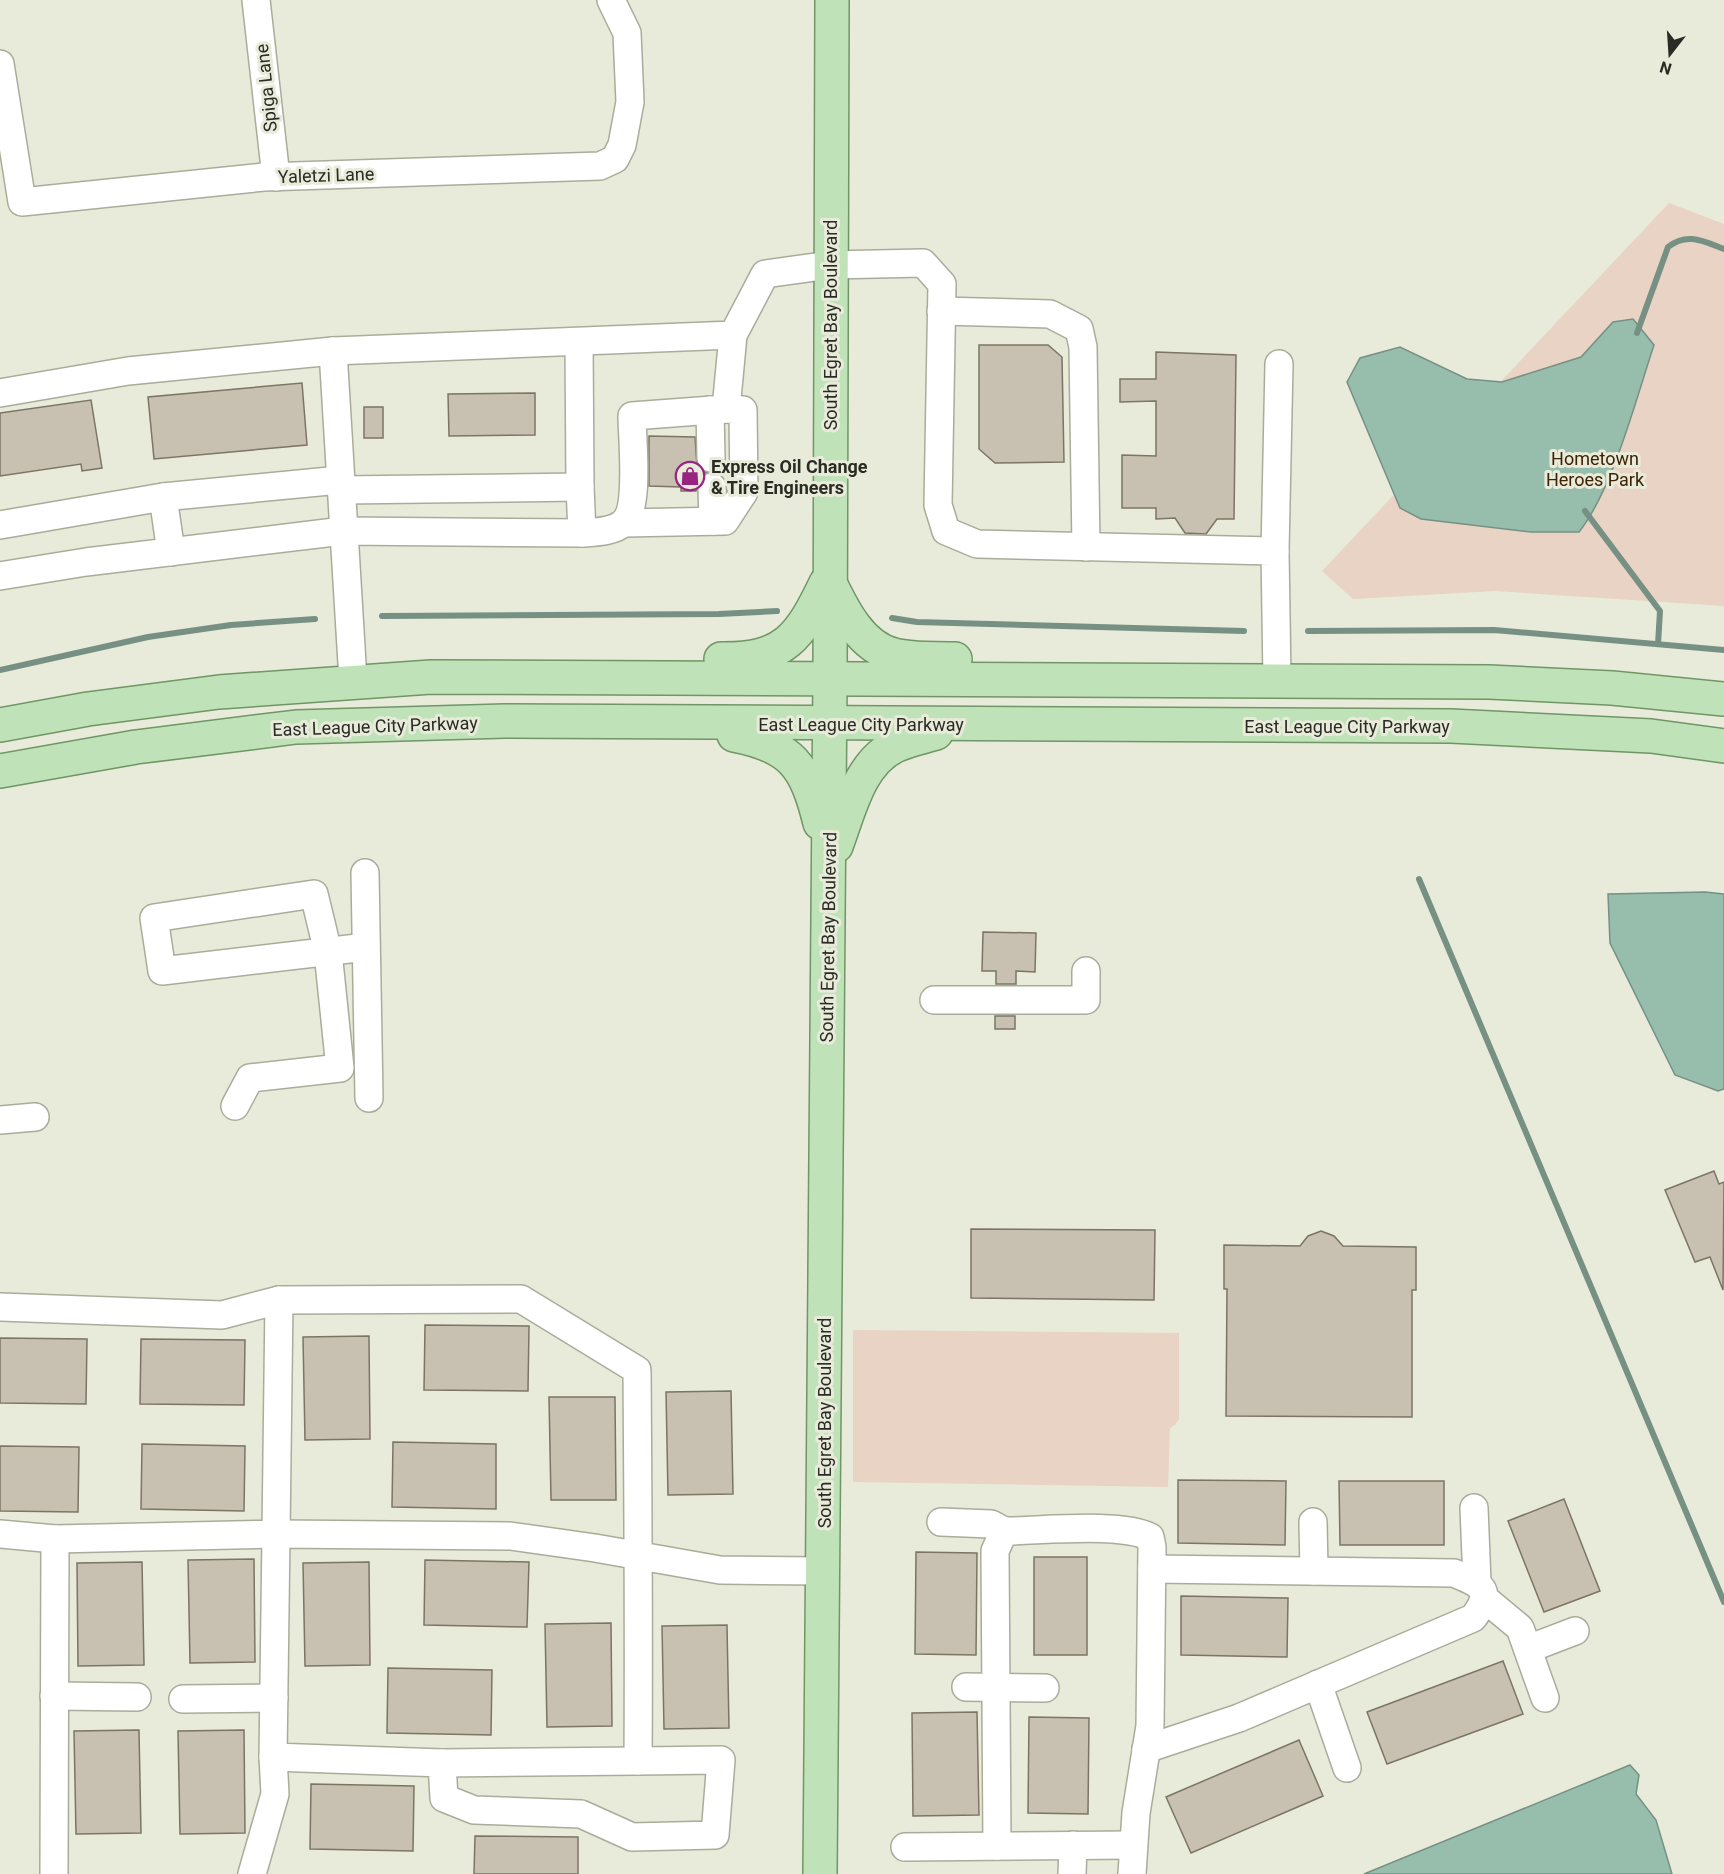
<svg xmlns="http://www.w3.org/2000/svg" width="1724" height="1874" font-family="Roboto,sans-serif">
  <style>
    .green { fill: #e8d3c4 }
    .water { fill: #97bdad; stroke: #769184; stroke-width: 1.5 }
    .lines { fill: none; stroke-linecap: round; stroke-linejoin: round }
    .stream { stroke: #769184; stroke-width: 6 }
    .building { fill: #c8c0b0; stroke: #7b7566; stroke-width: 1.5 }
    .minor-casing { stroke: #aaac9b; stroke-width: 30 }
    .major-casing { stroke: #709566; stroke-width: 36 }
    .minor { stroke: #fff; stroke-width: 27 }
    .major { stroke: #c0e2b9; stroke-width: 33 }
    .labels { text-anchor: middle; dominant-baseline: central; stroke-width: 6; stroke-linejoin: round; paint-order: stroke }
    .street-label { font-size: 18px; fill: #2a2b24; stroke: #e8ebd9 }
    .park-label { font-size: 18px; fill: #3f2104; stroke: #e8ebd9 }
    .poi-label { font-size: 18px; font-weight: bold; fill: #2a2b24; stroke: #e8ebd9; text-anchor: start }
  </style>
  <rect width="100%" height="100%" fill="#e8ebd9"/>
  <g class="green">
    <polygon points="1669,203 1724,224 1724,606 1495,591 1353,599 1322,571"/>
    <polygon points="853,1330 1179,1333 1179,1419 1175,1425 1170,1428 1168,1487 853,1482"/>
  </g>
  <g class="water">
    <path d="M1633,319L1654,345C1636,399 1613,489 1579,532H1531L1421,519L1400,508L1347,382L1360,358L1400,347L1467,379L1502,382L1581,357L1613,322Z"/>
    <polygon points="1705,892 1724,894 1724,1089 1718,1091 1675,1075 1610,943 1608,894"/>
    <polygon points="1630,1765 1639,1775 1636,1794 1656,1820 1672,1874 1364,1874"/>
  </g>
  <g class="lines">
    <g class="stream">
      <path d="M1637,333L1668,247C1687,232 1703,241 1724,249"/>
      <polyline points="1585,511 1660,611 1658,644"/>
      <polyline points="382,616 719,614 777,611"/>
      <polyline points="892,618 917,622 1244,631"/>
      <polyline points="1308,631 1494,630 1724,650"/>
      <polyline points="0,670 148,637 231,625 315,619"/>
      <polyline points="1419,879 1724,1602"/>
    </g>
  </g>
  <g class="building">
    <polygon points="979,345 1048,345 1062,357 1064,462 995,463 979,449"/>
    <polygon points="1156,352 1236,355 1234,519 1217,519 1206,534 1185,533 1175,518 1156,519 1156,508 1122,508 1122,455 1156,456 1156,401 1120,402 1120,379 1156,379"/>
    <polygon points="302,383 307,445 154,459 148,397"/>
    <polygon points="535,393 535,435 449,436 448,394"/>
    <polygon points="91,400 102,468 82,471 81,464 0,476 0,413"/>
    <rect x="364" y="407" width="19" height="31"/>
    <polygon points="649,436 695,437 697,466 707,473 698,479 696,491 681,491 681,487 649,486"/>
    <polygon points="983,932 1036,933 1035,972 1016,971 1016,984 996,984 996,971 982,971"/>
    <rect x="995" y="1016" width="20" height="13"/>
    <polygon points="1714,1171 1719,1184 1724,1182 1723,1290 1710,1257 1695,1262 1665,1190"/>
    <polygon points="971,1229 1155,1230 1154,1300 971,1298"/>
    <polygon points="1321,1231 1334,1236 1343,1246 1416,1247 1416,1290 1412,1290 1412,1417 1226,1416 1227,1289 1224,1289 1224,1245 1300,1246 1308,1236"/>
    <polygon points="425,1325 529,1326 528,1391 424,1390"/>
    <polygon points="369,1336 370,1439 305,1440 303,1337"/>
    <polygon points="0,1338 87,1339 86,1404 0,1403"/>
    <polygon points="141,1339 245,1340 244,1405 140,1404"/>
    <polygon points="731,1391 733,1494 668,1495 666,1392"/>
    <polygon points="549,1397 615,1397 616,1500 551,1500"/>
    <polygon points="393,1442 496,1444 496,1509 392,1507"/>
    <polygon points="142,1444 245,1446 244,1511 141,1509"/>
    <polygon points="0,1446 79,1447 78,1512 0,1511"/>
    <polygon points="1178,1480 1286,1481 1285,1545 1178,1543"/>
    <polygon points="1339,1481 1444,1481 1444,1545 1340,1545"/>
    <polygon points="1564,1499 1600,1591 1544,1612 1508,1521"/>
    <polygon points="916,1552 977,1553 976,1655 915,1654"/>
    <rect x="1034" y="1557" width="53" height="98"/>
    <polygon points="254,1559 255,1662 190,1663 188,1560"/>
    <polygon points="425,1560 529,1562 527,1627 424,1625"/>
    <polygon points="142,1562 144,1665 78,1666 77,1563"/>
    <polygon points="369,1562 370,1665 305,1666 303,1563"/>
    <polygon points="1181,1596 1288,1598 1287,1657 1181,1655"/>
    <polygon points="611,1623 612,1726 547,1727 545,1624"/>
    <polygon points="727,1625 729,1728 664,1729 662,1626"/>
    <polygon points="1503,1661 1523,1714 1387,1764 1367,1712"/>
    <polygon points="388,1668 492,1670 491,1735 387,1733"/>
    <polygon points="977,1712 979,1815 913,1816 912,1713"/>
    <polygon points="1029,1717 1089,1718 1088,1814 1028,1813"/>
    <polygon points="139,1730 141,1833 76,1834 74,1731"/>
    <polygon points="244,1730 245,1833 180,1834 178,1731"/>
    <polygon points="1299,1740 1323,1796 1191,1853 1166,1797"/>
    <polygon points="311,1784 414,1786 413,1851 310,1849"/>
    <polygon points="475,1836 578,1837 578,1874 474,1874"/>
  </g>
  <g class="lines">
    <g class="minor-casing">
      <g id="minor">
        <polyline points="256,0 276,177"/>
        <polyline points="0,64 22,202 264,177 600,166 615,159 622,145 630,102 627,33 611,0"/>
        <polyline points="941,311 1050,314 1079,329 1083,347 1086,547"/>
        <polyline points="333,351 353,680"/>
        <polyline points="0,393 128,371 333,351 733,335 765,274 830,265 923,263 942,284 938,505 946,531 977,544 1275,551 1277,680"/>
        <polyline points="710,410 711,458"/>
        <polyline points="580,487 582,533"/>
        <polyline points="712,487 713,521"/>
        <polyline points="341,490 580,487 579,342"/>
        <polyline points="163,497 171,552"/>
        <polyline points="624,523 725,521 744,492 743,410 726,409"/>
        <polyline points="0,525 163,497 340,480"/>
        <polyline points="1275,551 1279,364"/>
        <path d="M0,576L86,562L343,531L582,533C595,532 613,532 623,523C640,509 632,438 632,416L726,409L733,335"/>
        <polyline points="365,873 369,1098"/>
        <polyline points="934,1000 1086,1000 1086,971"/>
        <polyline points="235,1106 250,1078 340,1068 328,952 314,894 154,918 162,971 366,947"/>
        <polyline points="0,1120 35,1117"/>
        <path d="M0,1307L222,1315L279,1300L521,1299L637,1370C638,1500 639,1630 638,1761L721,1760L715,1835L632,1837L581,1814L474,1810L444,1798L442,1763L273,1757L276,1534L510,1536L595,1548L720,1570L822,1571"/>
        <polyline points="1474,1508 1477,1582"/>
        <polyline points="941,1522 991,1524 1004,1531"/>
        <polyline points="1313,1522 1314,1571"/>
        <polyline points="0,1534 55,1539 54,1874"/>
        <polyline points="55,1539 276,1534 279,1300"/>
        <polyline points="1484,1598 1520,1628 1545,1698"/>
        <polyline points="1528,1649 1575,1631"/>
        <polyline points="1318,1684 1347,1768"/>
        <polyline points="966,1687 1045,1688"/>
        <polyline points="54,1696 137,1697"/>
        <polyline points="183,1699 274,1698"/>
        <path d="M1146,1749L1239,1718L1473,1618C1495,1590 1481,1584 1454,1573L1152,1569"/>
        <polyline points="442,1763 638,1761"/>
        <path d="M997,1846L995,1551L1004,1531C1040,1531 1121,1522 1150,1537L1152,1547L1150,1726L1136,1813L1132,1874"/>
        <polyline points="905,1847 1132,1845"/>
        <polyline points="252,1874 275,1794 273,1757"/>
        <polyline points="1072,1874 1073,1845"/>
      </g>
    </g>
    <g class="major-casing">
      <g id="major">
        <path d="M830,583C843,610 861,647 894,655C913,660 936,658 955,659"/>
        <path d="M721,659C785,660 800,637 826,583"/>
        <polyline points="0,725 88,709 219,692 431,677 1489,682 1612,688 1724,699"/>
        <path d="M734,735C792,746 806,766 820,823"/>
        <polyline points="0,771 136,747 296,727 505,721 1451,726 1651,736 1724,746"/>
        <path d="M836,846C849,812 859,763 895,746C907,740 923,737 936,733"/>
        <polyline points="820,1874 830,680 832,0"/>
      </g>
    </g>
    <use href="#minor" class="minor"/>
    <use href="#major" class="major"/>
  </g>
  <defs>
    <g id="shop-ring" transform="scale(1.5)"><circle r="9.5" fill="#e8ebd9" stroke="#982481" stroke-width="1.5"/><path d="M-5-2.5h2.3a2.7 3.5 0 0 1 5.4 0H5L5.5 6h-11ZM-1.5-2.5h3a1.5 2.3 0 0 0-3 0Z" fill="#982481"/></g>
  </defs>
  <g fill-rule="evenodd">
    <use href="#shop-ring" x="690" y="476"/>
  </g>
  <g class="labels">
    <g class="street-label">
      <text transform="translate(266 88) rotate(-96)">Spiga Lane</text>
      <text transform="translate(326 175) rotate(-2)">Yaletzi Lane</text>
      <text transform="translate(830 325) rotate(-90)">South Egret Bay Boulevard</text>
      <text x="861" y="724">East League City Parkway</text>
      <text transform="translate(375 726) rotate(-2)">East League City Parkway</text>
      <text x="1347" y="726">East League City Parkway</text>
      <text transform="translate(828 937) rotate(-89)">South Egret Bay Boulevard</text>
      <text transform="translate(824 1423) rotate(-90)">South Egret Bay Boulevard</text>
    </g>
    <g class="park-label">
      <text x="1595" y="458">Hometown<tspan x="1595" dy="21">Heroes Park</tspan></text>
    </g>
    <g class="poi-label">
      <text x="711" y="466">Express Oil Change<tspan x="711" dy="21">&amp; Tire Engineers</tspan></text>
    </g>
  </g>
  <g transform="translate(1670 54) rotate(197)" stroke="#e8ebd9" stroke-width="4.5" paint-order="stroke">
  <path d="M0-4.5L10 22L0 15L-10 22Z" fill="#2a2b24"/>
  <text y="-9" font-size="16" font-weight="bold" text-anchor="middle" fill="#2a2b24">N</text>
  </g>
</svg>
